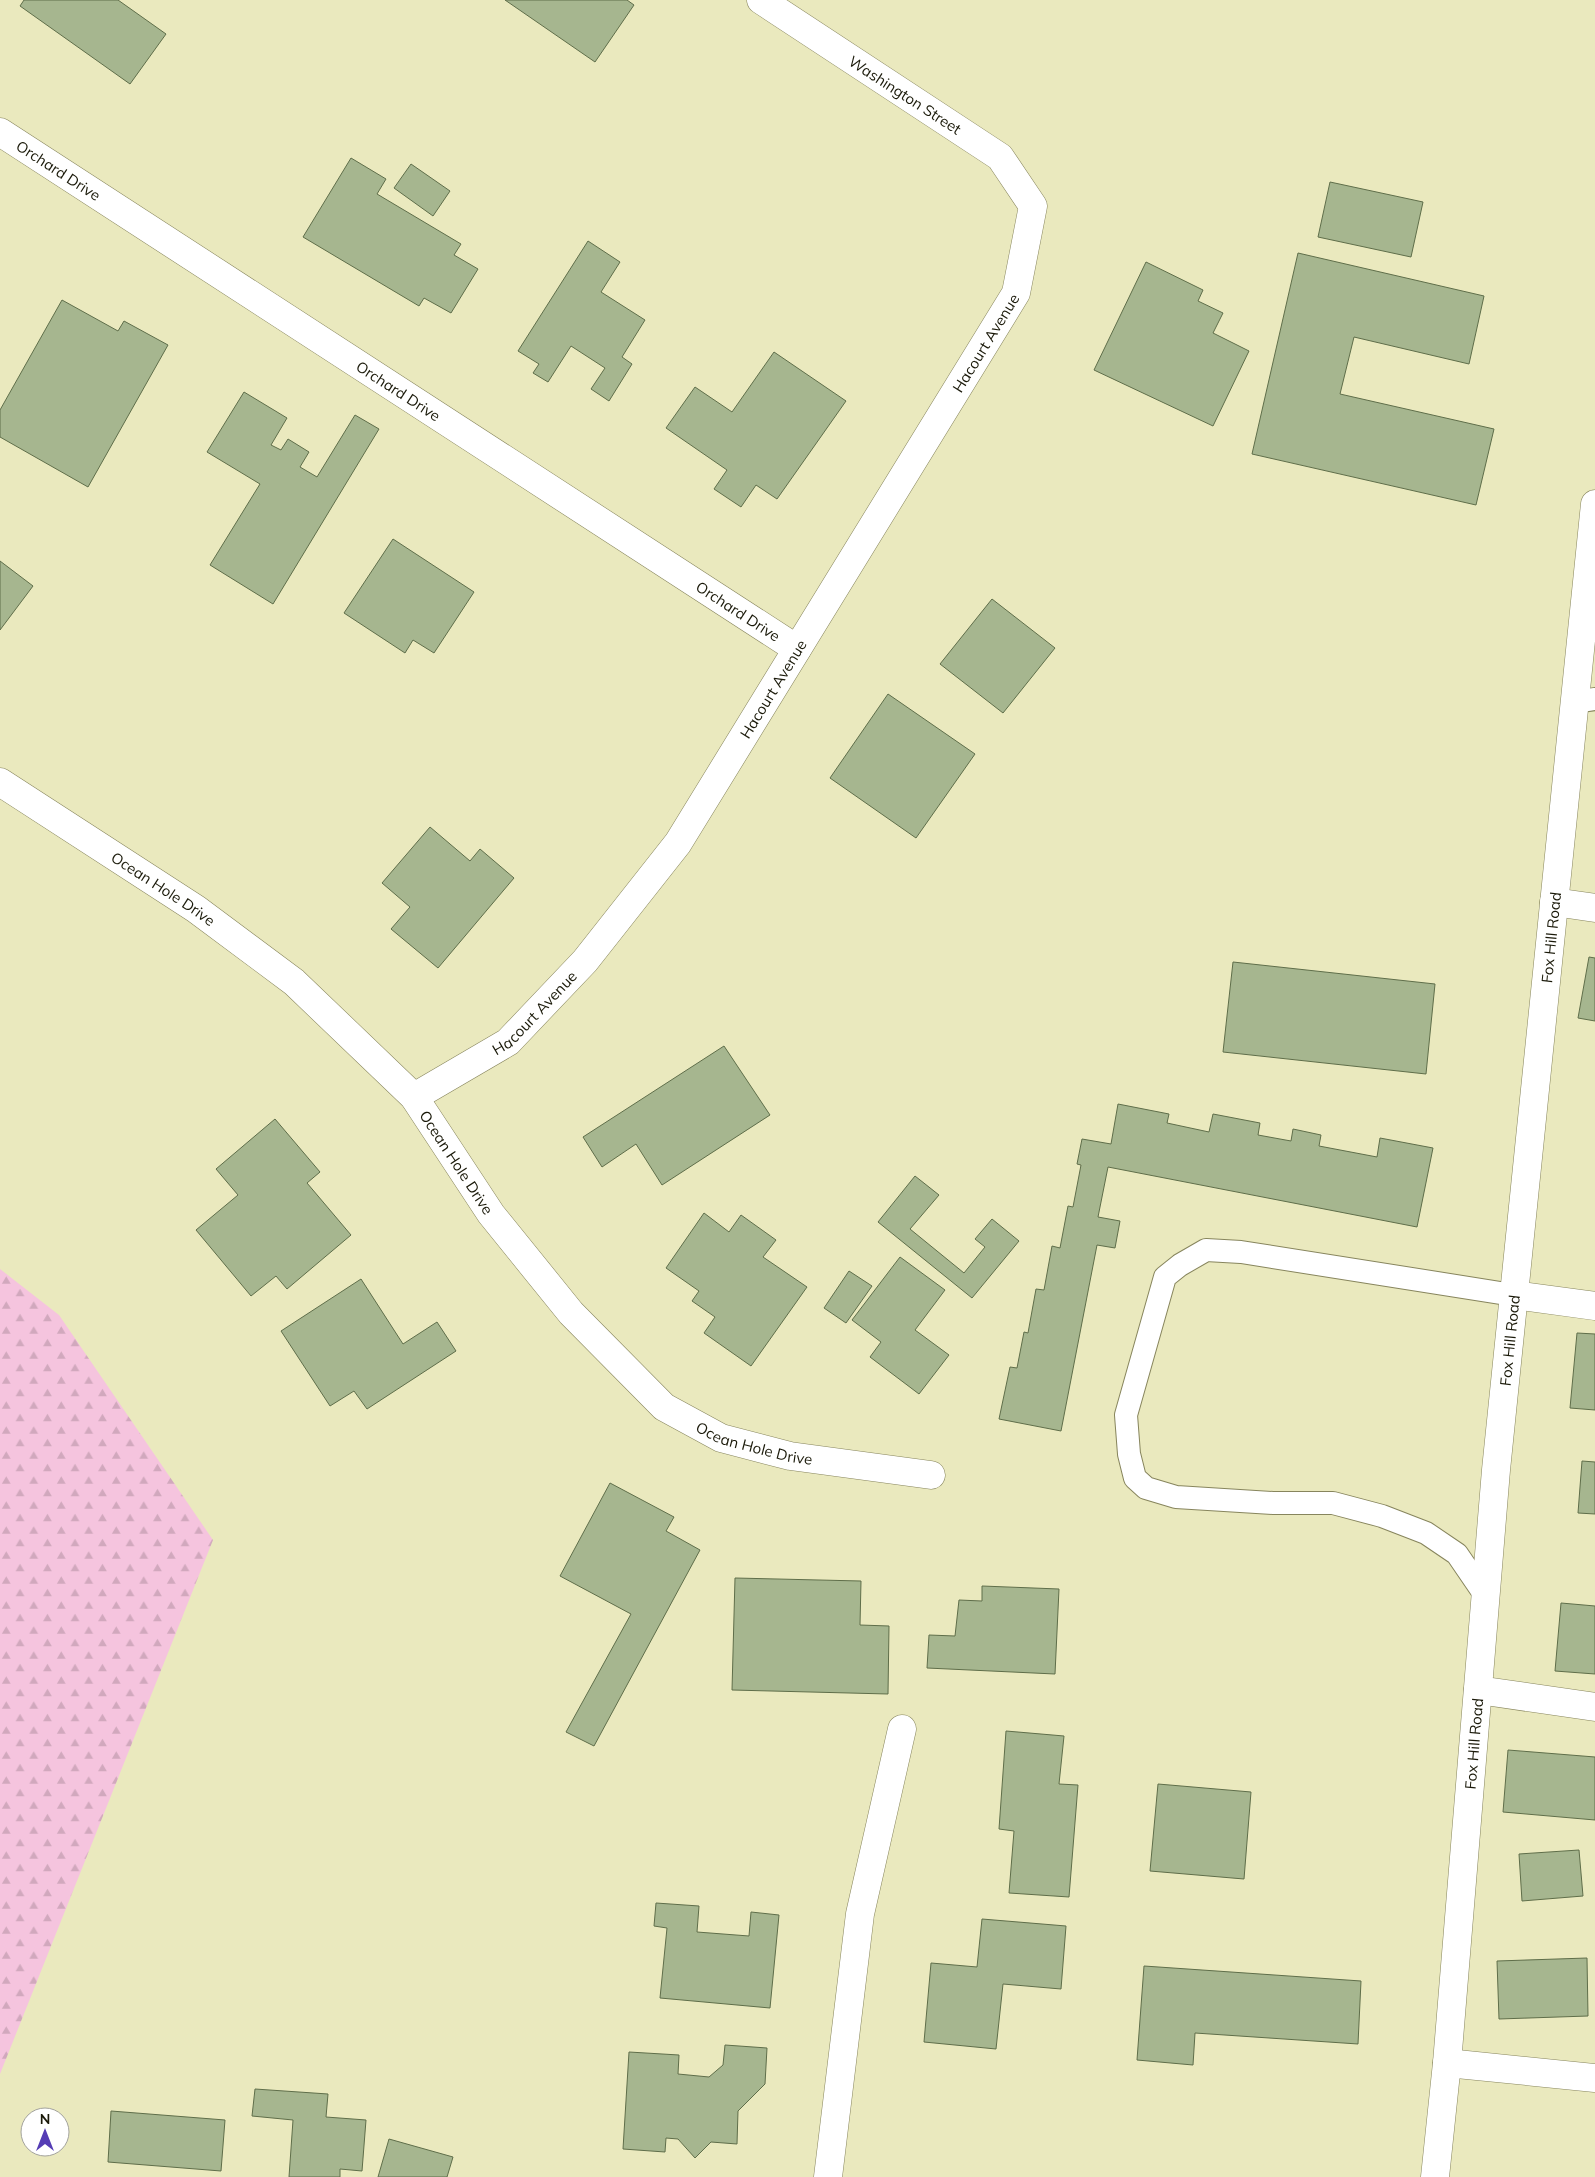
<svg xmlns="http://www.w3.org/2000/svg" width="1595" height="2177" font-family="Mulish,sans-serif">
  <style>
    .forest { fill: url(#forest-firs) }
    .building { fill: #a6b68f; stroke: #5f6e4a }
    .lines { fill: none; stroke-linecap: round; stroke-linejoin: round }
    .service-casing { stroke: #87855d; stroke-width: 24 }
    .minor-casing { stroke: #87855d; stroke-width: 29 }
    .secondary-casing { stroke: #87855d; stroke-width: 29 }
    .service { stroke: #fff; stroke-width: 22 }
    .minor { stroke: #fff; stroke-width: 28 }
    .secondary { stroke: #fff; stroke-width: 28 }
    .labels { text-anchor: middle; dominant-baseline: central; stroke-width: 5; stroke-linejoin: round; paint-order: stroke }
    .street-label { font-size: 15px; fill: #1a1909; stroke: #fff }
  </style>
  <defs>
    <pattern id="forest-firs" width="22" height="20" patternUnits="userSpaceOnUse" patternTransform="scale(1.25)"><rect width="22" height="20" fill="#f5c4de"/><path d="M5 1l3.5 6h-7zM16 11l3.5 6h-7z" fill="#d1a8bd"/></pattern>
  </defs>
  <rect width="100%" height="100%" fill="#eae9be"/>
  <polygon class="forest" points="0,1269 59,1315 213,1540 0,2074"/>
  <g class="building">
    <polygon points="24,0 118,0 166,34 130,84 20,6"/>
    <polygon points="505,0 627,0 634,5 595,62"/>
    <polygon points="351,158 386,179 377,194 461,244 454,255 478,269 451,313 424,298 419,306 303,237"/>
    <polygon points="411,164 450,191 433,216 394,188"/>
    <polygon points="1330,182 1423,202 1411,257 1318,237"/>
    <polygon points="588,241 620,262 601,292 645,320 622,357 632,364 609,401 591,389 605,368 571,346 548,382 533,373 539,364 518,351"/>
    <polygon points="1298,253 1484,296 1469,364 1354,337 1340,394 1494,429 1476,505 1252,454"/>
    <polygon points="1146,262 1203,290 1198,301 1223,313 1213,333 1249,351 1213,426 1094,370"/>
    <polygon points="62,300 118,331 124,321 168,345 88,487 0,437 0,410"/>
    <polygon points="774,352 846,401 777,499 756,485 741,507 714,489 727,470 666,428 695,387 732,412"/>
    <polygon points="244,392 287,418 271,445 281,450 288,439 309,452 300,467 317,477 355,415 379,429 273,604 210,565 260,484 207,452"/>
    <polygon points="393,539 474,592 434,653 413,640 405,653 344,613"/>
    <polygon points="0,561 33,586 0,630"/>
    <polygon points="992,599 1055,648 1003,713 940,664"/>
    <polygon points="888,694 975,754 916,838 830,778"/>
    <polygon points="430,827 470,861 480,849 514,878 438,968 391,929 410,907 382,883"/>
    <polygon points="1589,957 1595,958 1595,1021 1578,1018"/>
    <polygon points="1233,962 1435,984 1426,1074 1223,1052"/>
    <polygon points="724,1046 770,1115 662,1185 636,1144 602,1167 583,1137"/>
    <polygon points="1118,1104 1169,1114 1167,1123 1209,1132 1213,1114 1260,1123 1258,1135 1291,1141 1293,1129 1321,1135 1319,1146 1377,1157 1380,1138 1433,1148 1417,1227 1108,1167 1098,1217 1120,1221 1115,1248 1097,1245 1061,1431 999,1419 1010,1367 1017,1368 1024,1332 1028,1333 1036,1289 1044,1290 1052,1246 1060,1248 1068,1206 1073,1207 1081,1165 1077,1164 1082,1139 1111,1144"/>
    <polygon points="275,1119 320,1172 307,1183 351,1235 287,1289 276,1276 251,1296 196,1230 238,1195 216,1169"/>
    <polygon points="915,1176 939,1195 910,1229 964,1273 985,1247 975,1239 992,1219 1019,1241 972,1298 878,1222"/>
    <polygon points="704,1213 729,1232 741,1215 776,1240 763,1257 807,1287 751,1366 704,1333 715,1317 692,1301 699,1291 666,1268"/>
    <polygon points="900,1257 945,1290 915,1330 949,1355 919,1394 870,1357 881,1342 852,1320"/>
    <polygon points="849,1271 872,1286 846,1323 824,1308"/>
    <polygon points="361,1279 403,1344 437,1322 456,1351 367,1409 354,1391 330,1406 281,1331"/>
    <polygon points="1577,1333 1595,1334 1595,1410 1570,1408"/>
    <polygon points="1582,1461 1595,1462 1595,1514 1578,1513"/>
    <polygon points="610,1483 674,1517 666,1531 700,1550 594,1746 566,1732 631,1614 560,1576"/>
    <polygon points="735,1578 861,1581 860,1625 889,1626 888,1694 732,1690"/>
    <polygon points="982,1586 1059,1589 1055,1674 927,1668 929,1635 955,1636 959,1600 982,1601"/>
    <polygon points="1561,1603 1595,1606 1595,1674 1555,1671"/>
    <polygon points="1006,1731 1064,1736 1059,1784 1078,1785 1069,1897 1009,1893 1014,1831 999,1829"/>
    <polygon points="1508,1750 1595,1757 1595,1820 1503,1812"/>
    <polygon points="1158,1784 1251,1792 1244,1879 1150,1871"/>
    <polygon points="1579,1850 1583,1896 1522,1901 1519,1854"/>
    <polygon points="656,1903 699,1906 697,1932 749,1936 751,1912 779,1915 770,2008 660,1998 667,1928 654,1926"/>
    <polygon points="982,1919 1066,1926 1061,1989 1003,1984 996,2049 924,2042 931,1963 977,1967"/>
    <polygon points="1587,1958 1588,2016 1499,2019 1497,1961"/>
    <polygon points="1144,1966 1361,1981 1358,2044 1195,2033 1193,2065 1137,2060"/>
    <polygon points="725,2045 767,2048 765,2084 738,2111 737,2144 711,2142 695,2158 678,2139 666,2138 665,2152 623,2149 629,2052 679,2055 678,2074 709,2077 723,2065"/>
    <polygon points="255,2089 328,2094 326,2117 366,2120 362,2171 340,2169 340,2177 289,2177 293,2120 252,2116"/>
    <polygon points="111,2111 225,2120 221,2171 108,2162"/>
    <polygon points="389,2139 453,2157 447,2177 378,2177"/>
  </g>
  <g class="lines">
    <g class="service-casing">
      <g id="service">
        <polyline points="1575,702 1595,699"/>
        <polyline points="1485,1595 1457,1554 1426,1533 1382,1516 1333,1503 1273,1503 1176,1497 1146,1488 1135,1478 1129,1454 1126,1415 1165,1277 1180,1265 1206,1250 1241,1252 1513,1295"/>
      </g>
    </g>
    <g class="minor-casing">
      <g id="minor">
        <path id="s1" d="M0,132L797,649"/>
        <path id="s2" d="M0,782L196,909L294,982L414,1097L491,1214L571,1313L664,1407L721,1438L790,1456L931,1475"/>
        <polyline points="1554,902 1595,908"/>
        <path id="s3" d="M414,1097L508,1042L585,961L678,843L1016,293L1033,206L1000,157L761,0"/>
        <polyline points="1513,1295 1595,1306"/>
        <polyline points="1478,1690 1595,1707"/>
        <polyline points="1447,2063 1595,2078"/>
        <polyline points="828,2177 860,1914 902,1729"/>
      </g>
    </g>
    <g class="secondary-casing">
      <g id="secondary">
        <path id="s4" d="M1435,2177L1447,2063L1496,1470L1595,504"/>
      </g>
    </g>
    <use href="#service" class="service"/>
    <use href="#minor" class="minor"/>
    <use href="#secondary" class="secondary"/>
  </g>
  <g class="labels">
    <g class="street-label">
      <text transform="translate(905 95) rotate(33)">Washington Street</text>
      <text stroke="none"><textPath href="#s1" startOffset="70">Orchard Drive</textPath></text>
      <text stroke="none"><textPath href="#s3" startOffset="958">Hacourt Avenue</textPath></text>
      <text stroke="none"><textPath href="#s1" startOffset="475">Orchard Drive</textPath></text>
      <text stroke="none"><textPath href="#s1" startOffset="880">Orchard Drive</textPath></text>
      <text stroke="none"><textPath href="#s3" startOffset="552">Hacourt Avenue</textPath></text>
      <text stroke="none"><textPath href="#s2" startOffset="195">Ocean Hole Drive</textPath></text>
      <text stroke="none"><textPath href="#s4" startOffset="1245">Fox Hill Road</textPath></text>
      <text stroke="none"><textPath href="#s3" startOffset="148">Hacourt Avenue</textPath></text>
      <text stroke="none"><textPath href="#s2" startOffset="600">Ocean Hole Drive</textPath></text>
      <text stroke="none"><textPath href="#s4" startOffset="840">Fox Hill Road</textPath></text>
      <text stroke="none"><textPath href="#s2" startOffset="1020">Ocean Hole Drive</textPath></text>
      <text stroke="none"><textPath href="#s4" startOffset="435">Fox Hill Road</textPath></text>
    </g>
  </g>
  <g transform="translate(45 2132)"><circle r="24" fill="#ffffff" stroke="#a3a39d"/>
  <path d="M0-4L9 19L0 12L-9 19Z" fill="#553db5"/>
  <text y="-8" font-size="14" font-weight="bold" text-anchor="middle" fill="#1a1909">N</text>
  </g>
</svg>
